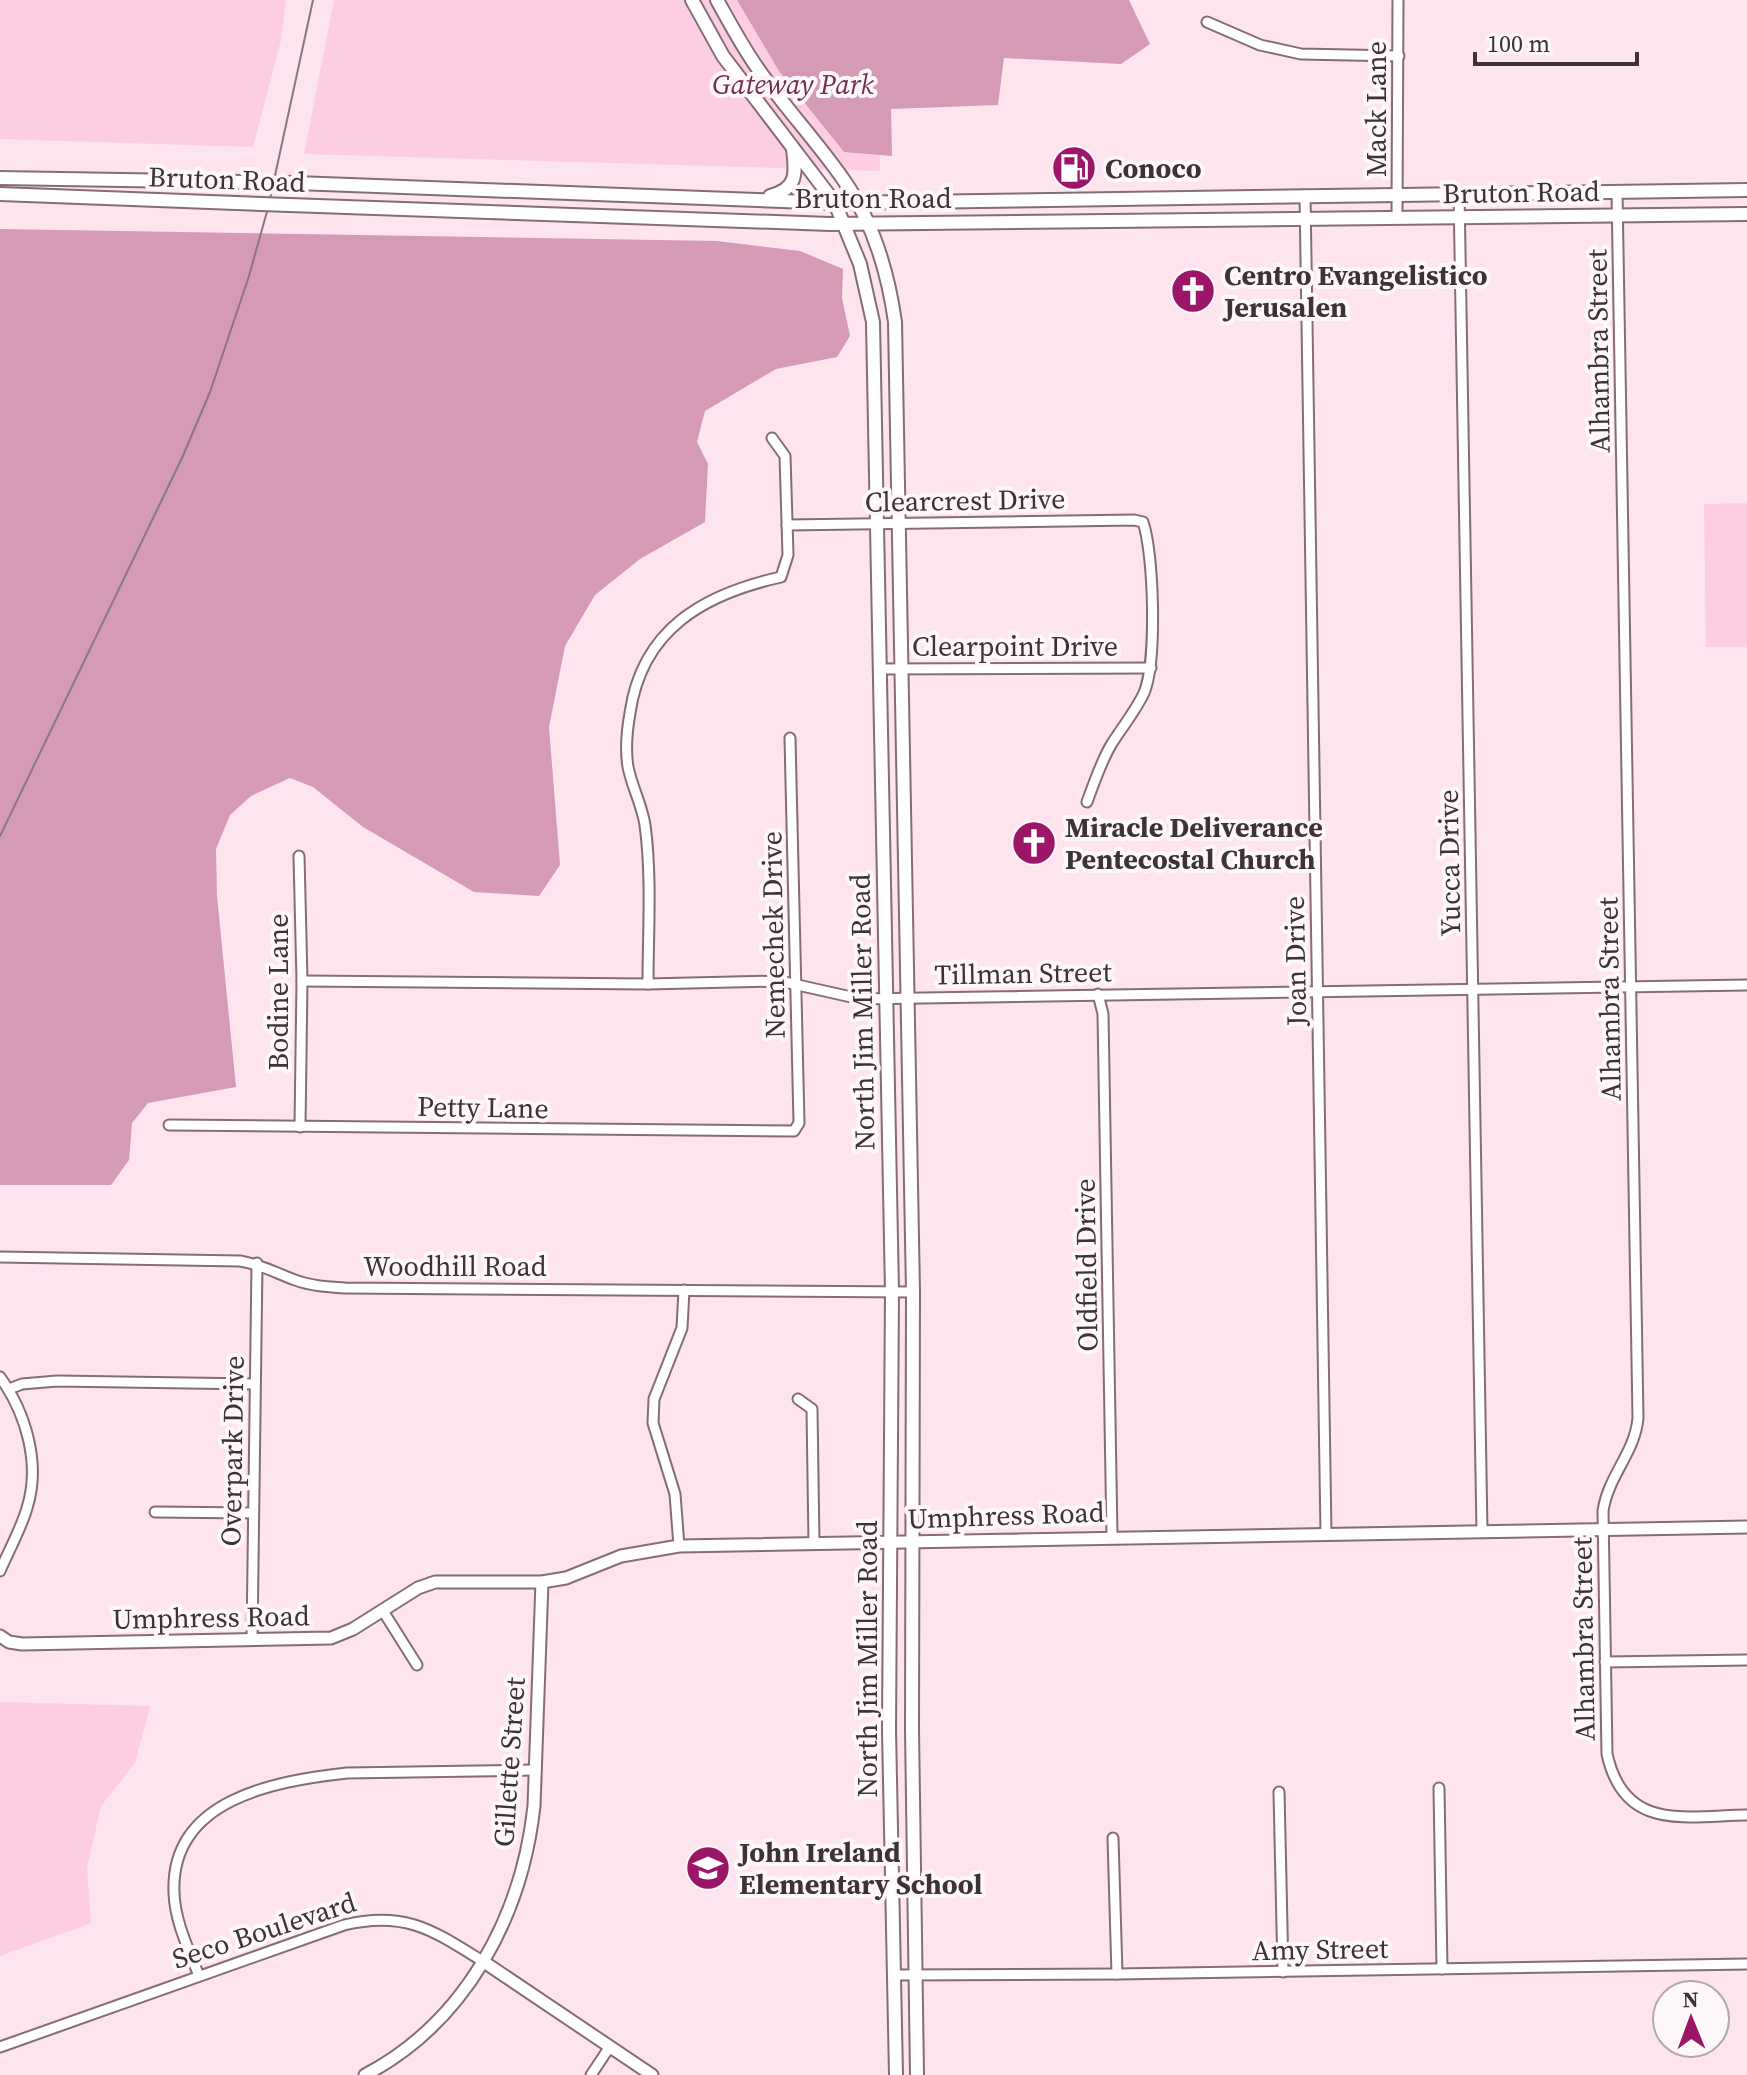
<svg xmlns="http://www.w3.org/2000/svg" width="1747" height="2075" font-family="'Source Serif 4',serif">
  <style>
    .green { fill: #fdcde3 }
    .forest { fill: #d59ab6 }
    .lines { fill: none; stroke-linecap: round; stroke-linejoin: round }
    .minor-casing { stroke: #846d77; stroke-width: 13 }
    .tertiary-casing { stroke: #846d77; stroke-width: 15 }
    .secondary-casing { stroke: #846d77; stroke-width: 16 }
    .minor { stroke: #fff; stroke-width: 9 }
    .tertiary { stroke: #fff; stroke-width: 11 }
    .secondary { stroke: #fff; stroke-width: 12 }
    .tram { stroke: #887880; stroke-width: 2 }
    .secondary-bridge-casing { stroke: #846d77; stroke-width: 16; stroke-linecap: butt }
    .secondary-bridge { stroke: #fff; stroke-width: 12 }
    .labels { text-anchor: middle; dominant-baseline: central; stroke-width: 8; stroke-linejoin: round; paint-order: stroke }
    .park-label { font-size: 28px; font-style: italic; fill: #732d53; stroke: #fdf7fa }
    .street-label { font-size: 28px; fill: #3c3237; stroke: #fdf7fa }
    .poi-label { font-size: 28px; font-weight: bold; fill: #3c3237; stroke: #fdf7fa; text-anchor: start }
  </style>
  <rect width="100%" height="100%" fill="#fde4ef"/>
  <g class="green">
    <polygon points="0,0 286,0 281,40 253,147 0,139"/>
    <polygon points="334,0 878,0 880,171 304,154"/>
    <polygon points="1747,503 1747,647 1706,647 1704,504"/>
    <polygon points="0,1702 150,1706 135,1763 101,1806 87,1868 91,1923 0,1956"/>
  </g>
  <g class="forest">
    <polygon points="737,0 1129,0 1150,44 1121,64 1004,58 998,105 891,109 892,156 844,152 779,71"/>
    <polygon points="0,229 717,241 800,251 843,269 842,298 850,336 837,357 776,369 705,411 697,442 708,464 705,522 640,559 595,595 565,646 549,727 560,865 539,896 474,892 363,827 313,787 290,778 251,796 230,815 216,849 217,896 236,1087 148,1103 132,1123 129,1160 111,1185 0,1185"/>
  </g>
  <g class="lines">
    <g class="minor-casing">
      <g id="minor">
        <polyline points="1207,22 1260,45 1301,54 1399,56"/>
        <path d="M1617,192L1638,1418C1635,1453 1608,1476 1603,1511L1607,1754C1624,1832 1685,1816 1747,1815"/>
        <polyline points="1459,193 1482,1531"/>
        <polyline points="1305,195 1326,1534"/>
        <polyline points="1397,217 1398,0"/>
        <path d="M787,525L1134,520L1143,522C1154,554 1157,662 1144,693C1135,712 1122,727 1111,745C1101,762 1094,783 1087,802"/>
        <polyline points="879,669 1151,668"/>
        <polyline points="299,856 302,981 300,1127"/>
        <polyline points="302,981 648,984 780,981 860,999 1747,985"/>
        <path d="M648,984C648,932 652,877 645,825C642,805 632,787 628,767C625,749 627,730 630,713C642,629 704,594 781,577L788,555L785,456L772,438"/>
        <polyline points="1098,994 1103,1014 1112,1536"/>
        <polyline points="169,1125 794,1131 799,1123 790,738"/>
        <path d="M0,1257L240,1261C260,1264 276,1273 295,1280C311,1286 328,1287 345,1288L913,1292"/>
        <path d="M0,1377C26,1413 41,1464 27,1508C21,1529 9,1550 0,1571"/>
        <polyline points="9,1389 22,1384 57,1381 254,1384"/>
        <polyline points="798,1399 812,1409 814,1543"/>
        <polyline points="155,1512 253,1513"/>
        <polyline points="679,1546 675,1494 653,1423 654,1399 682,1328 684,1290"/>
        <polyline points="383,1611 417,1665"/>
        <polyline points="252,1640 257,1263"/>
        <polyline points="1605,1662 1747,1660"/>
        <polyline points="1439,1788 1442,1969"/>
        <polyline points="1279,1792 1283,1972"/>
        <polyline points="1113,1838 1117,1974"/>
        <polyline points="895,1975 1117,1974 1747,1964"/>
        <path d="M199,1976C189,1950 175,1922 174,1893C170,1799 275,1781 347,1773L536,1770"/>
        <path d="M0,2047L344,1925C406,1910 434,1931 484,1962"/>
        <polyline points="591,2075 609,2048"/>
      </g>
    </g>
    <g class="tertiary-casing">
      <g id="tertiary">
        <polyline points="0,1636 9,1642 22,1644 331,1638 353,1629 418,1588 435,1582 542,1582 566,1578 621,1556 679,1546 1747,1527"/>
        <polyline points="484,1962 652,2075"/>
        <path d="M365,2075C466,2022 522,1916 534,1806L542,1582"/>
      </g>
    </g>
    <g class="secondary-casing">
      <g id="secondary">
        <polyline points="692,0 723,56 835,203 860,264 873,322 892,1292 889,1730 896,2075"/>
        <path d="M717,0C731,25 744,50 761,73C787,110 818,143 843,179C872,220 888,272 895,322L913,1292L912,1729L917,2075"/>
        <polyline points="0,178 244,182"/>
        <polyline points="296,183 835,203 1747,190"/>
        <polyline points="0,194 236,203"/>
        <path d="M770,196C798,189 796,173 793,149"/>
        <polyline points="289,205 830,224 1747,214"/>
      </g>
    </g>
    <use href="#minor" class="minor"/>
    <use href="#tertiary" class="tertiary"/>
    <use href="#secondary" class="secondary"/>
    <polyline class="tram" points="0,836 182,458 210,392 249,276 268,208 313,0"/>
    <g class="secondary-bridge-casing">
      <g id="secondary-bridge">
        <polyline points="244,182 296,183"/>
        <polyline points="236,203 289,205"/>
      </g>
    </g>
    <use href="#secondary-bridge" class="secondary-bridge"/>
  </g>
  <defs>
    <g id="fuel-disc" transform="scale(2.3)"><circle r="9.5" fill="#9b1669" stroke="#fdf7fa"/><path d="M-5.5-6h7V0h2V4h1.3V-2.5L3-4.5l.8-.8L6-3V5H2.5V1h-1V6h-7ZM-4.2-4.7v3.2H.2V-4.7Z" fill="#fff"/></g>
    <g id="church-disc" transform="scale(2.3)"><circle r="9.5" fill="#9b1669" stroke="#fdf7fa"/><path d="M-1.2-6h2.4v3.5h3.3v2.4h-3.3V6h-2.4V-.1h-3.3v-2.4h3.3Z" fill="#fff"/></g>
    <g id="school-disc" transform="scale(2.3)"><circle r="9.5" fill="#9b1669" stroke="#fdf7fa"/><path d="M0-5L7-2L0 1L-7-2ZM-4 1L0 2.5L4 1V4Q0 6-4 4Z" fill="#fff"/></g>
  </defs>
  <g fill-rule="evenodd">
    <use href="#fuel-disc" x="1074" y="168"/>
    <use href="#church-disc" x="1193" y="291"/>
    <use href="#church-disc" x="1034" y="843"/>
    <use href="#school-disc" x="708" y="1868"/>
  </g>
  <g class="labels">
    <g class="park-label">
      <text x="793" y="84">Gateway Park</text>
    </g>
    <g class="street-label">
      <text transform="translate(1376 109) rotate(-90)">Mack Lane</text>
      <text transform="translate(227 179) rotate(2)">Bruton Road</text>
      <text transform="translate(1521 192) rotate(-1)">Bruton Road</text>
      <text x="873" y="198">Bruton Road</text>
      <text transform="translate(1598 351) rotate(-91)">Alhambra Street</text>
      <text transform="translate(965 500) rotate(-1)">Clearcrest Drive</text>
      <text x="1015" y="646">Clearpoint Drive</text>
      <text transform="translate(1449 863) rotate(-91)">Yucca Drive</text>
      <text transform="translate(773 935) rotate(-91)">Nemechek Drive</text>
      <text transform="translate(1295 961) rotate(-91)">Joan Drive</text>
      <text transform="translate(1023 973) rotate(-1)">Tillman Street</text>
      <text transform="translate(278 992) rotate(-90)">Bodine Lane</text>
      <text transform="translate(1609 999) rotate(-91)">Alhambra Street</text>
      <text transform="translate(862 1012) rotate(-91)">North Jim Miller Road</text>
      <text transform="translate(483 1107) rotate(1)">Petty Lane</text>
      <text transform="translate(1086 1265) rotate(-91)">Oldfield Drive</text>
      <text x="455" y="1266">Woodhill Road</text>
      <text transform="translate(232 1451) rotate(-89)">Overpark Drive</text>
      <text transform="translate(1006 1515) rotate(-2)">Umphress Road</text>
      <text transform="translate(211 1617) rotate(-1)">Umphress Road</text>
      <text transform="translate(1583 1639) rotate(-91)">Alhambra Street</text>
      <text transform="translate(867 1659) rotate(-90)">North Jim Miller Road</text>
      <text transform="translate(509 1762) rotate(-86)">Gillette Street</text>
      <text transform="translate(264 1930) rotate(-18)">Seco Boulevard</text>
      <text transform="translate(1320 1949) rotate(-1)">Amy Street</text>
    </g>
    <g class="poi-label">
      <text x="1105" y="168">Conoco</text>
      <text x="1224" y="275">Centro Evangelistico<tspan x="1224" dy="32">Jerusalen</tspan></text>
      <text x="1065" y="827">Miracle Deliverance<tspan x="1065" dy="32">Pentecostal Church</tspan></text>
      <text x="739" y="1852">John Ireland<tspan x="739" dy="32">Elementary School</tspan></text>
    </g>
  </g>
  <g transform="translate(1691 2019) rotate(359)"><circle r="38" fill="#fdf7fa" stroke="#b0a8ac" stroke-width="2"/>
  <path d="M0-6L14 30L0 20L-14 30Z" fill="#9b1669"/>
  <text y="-12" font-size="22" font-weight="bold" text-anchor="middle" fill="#3c3237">N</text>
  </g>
  <path d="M1475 52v12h162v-12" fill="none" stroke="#3c3237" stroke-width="4"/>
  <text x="1487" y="52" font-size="24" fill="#3c3237" stroke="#fdf7fa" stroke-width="6" paint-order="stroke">100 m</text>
</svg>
